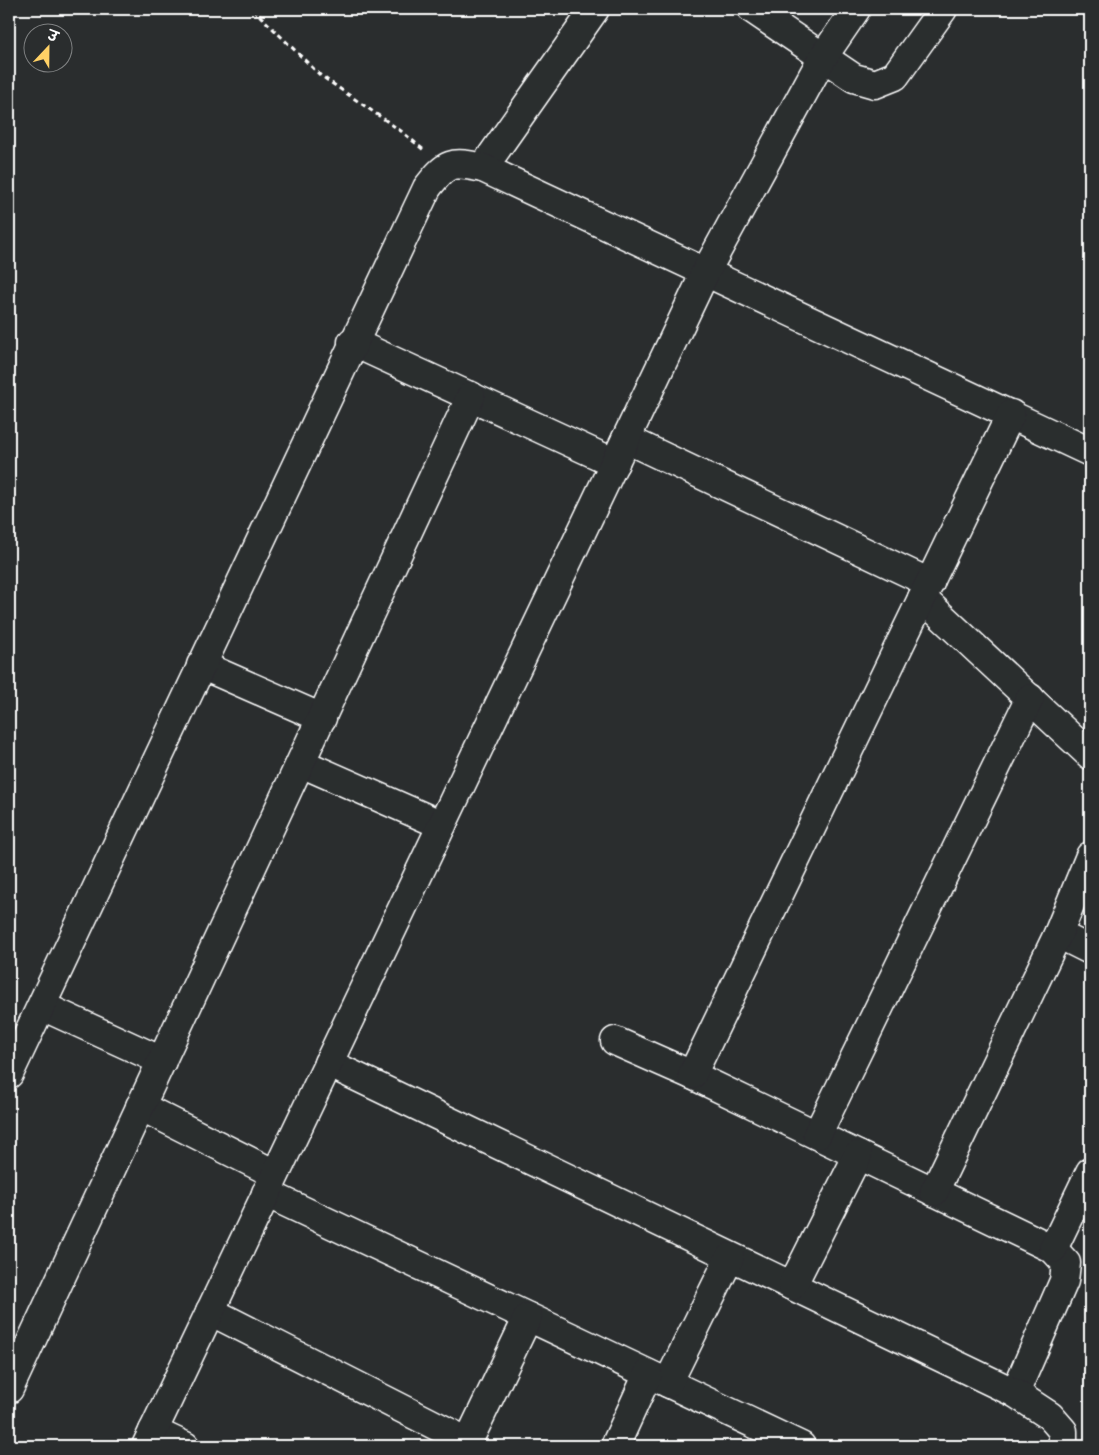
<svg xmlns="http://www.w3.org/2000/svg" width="1099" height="1455" font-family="'Indie Flower','Playpen Sans Deva',sans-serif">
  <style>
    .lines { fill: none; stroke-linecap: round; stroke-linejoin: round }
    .minor-casing { stroke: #fff; stroke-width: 31 }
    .path { stroke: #fff; stroke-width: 3; stroke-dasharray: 5 4; stroke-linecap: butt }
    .minor { stroke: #2a2d2e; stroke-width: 28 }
  </style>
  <rect width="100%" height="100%" fill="#2a2d2e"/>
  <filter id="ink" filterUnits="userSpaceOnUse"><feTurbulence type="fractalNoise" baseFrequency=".02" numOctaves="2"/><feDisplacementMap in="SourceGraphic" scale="10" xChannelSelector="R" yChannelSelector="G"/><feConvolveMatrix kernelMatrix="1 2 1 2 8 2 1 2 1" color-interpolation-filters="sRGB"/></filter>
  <g filter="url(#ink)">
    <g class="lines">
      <g class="minor-casing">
        <g id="minor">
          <polyline points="752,9 854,78 875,84 895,76 943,9"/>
          <polyline points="483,168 595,9"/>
          <polyline points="352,342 615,463"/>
          <polyline points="626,439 930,583"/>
          <polyline points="922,598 1090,755"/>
          <polyline points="201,665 322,718"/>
          <polyline points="301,763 442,825"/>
          <polyline points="1058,934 1090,950"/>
          <polyline points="42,1006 162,1061"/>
          <polyline points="615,1041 692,1075 1053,1249 1066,1263 1064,1281 1015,1393"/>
          <polyline points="328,1063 1015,1393 1050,1416 1063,1431 1063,1446"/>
          <path d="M9,1074L427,188C447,162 451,161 483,168L1090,452"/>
          <polyline points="692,1075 1011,414"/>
          <polyline points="140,1106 275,1174"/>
          <polyline points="817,1135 1030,698"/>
          <polyline points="934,1192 1058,934 1090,856"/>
          <polyline points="266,1193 801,1446"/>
          <polyline points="1053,1249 1090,1172"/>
          <polyline points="792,1286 858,1155"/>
          <polyline points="210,1311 468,1442"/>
          <polyline points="668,1383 730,1257"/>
          <polyline points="9,1389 471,396"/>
          <polyline points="153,1431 185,1446"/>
          <polyline points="146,1446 705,273 823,57 856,9"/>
          <polyline points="466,1446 528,1317"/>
          <polyline points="615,1446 648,1374"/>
        </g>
      </g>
      <polyline class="path" points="253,9 320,75 401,131 425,151"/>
      <use href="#minor" class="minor"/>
    </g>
  </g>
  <rect width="1099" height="1455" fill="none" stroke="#2a2d2e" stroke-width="30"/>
  <rect x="15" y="15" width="1069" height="1425" fill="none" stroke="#fff" stroke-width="2" filter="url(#ink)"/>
  <g transform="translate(48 48) rotate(22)"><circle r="24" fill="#2a2d2e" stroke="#7f8182"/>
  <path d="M0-4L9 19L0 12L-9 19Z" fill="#ffd166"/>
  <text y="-8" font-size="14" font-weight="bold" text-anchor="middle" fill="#ffffff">उ</text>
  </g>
</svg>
